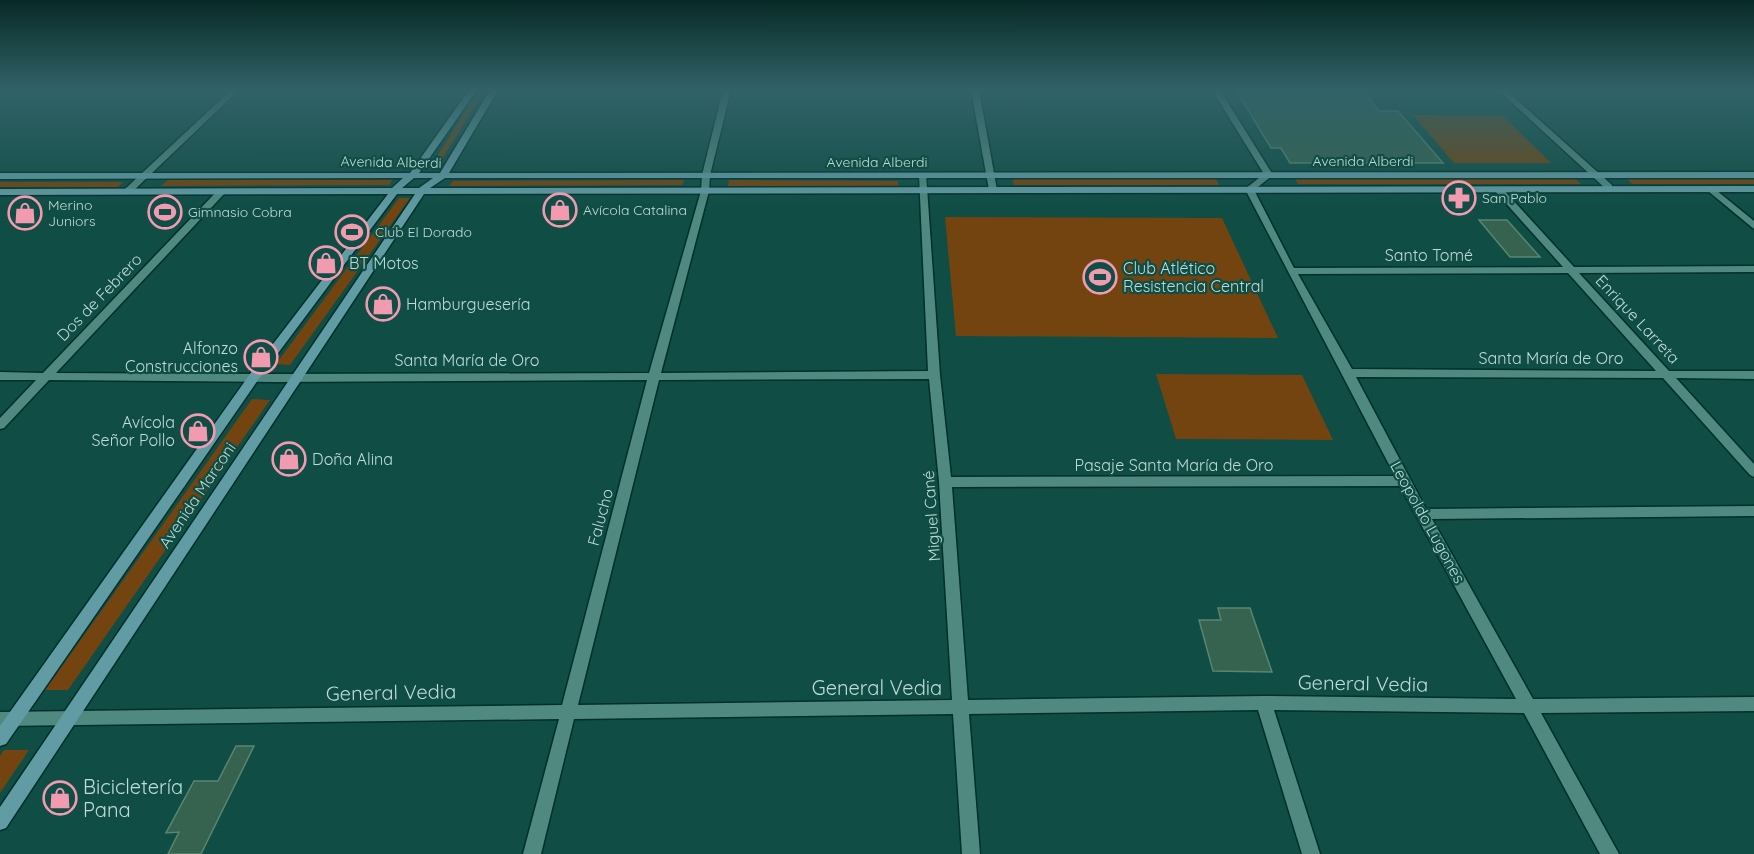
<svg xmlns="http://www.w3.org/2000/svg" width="1754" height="854" font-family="Quicksand,sans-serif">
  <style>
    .green { fill: #73440f }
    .building { fill: #35634f; stroke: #588670; stroke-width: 1.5 }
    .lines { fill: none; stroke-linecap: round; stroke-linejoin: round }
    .minor-casing { stroke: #01302b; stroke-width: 3 }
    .tertiary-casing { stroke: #01302b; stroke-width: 3 }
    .secondary-casing { stroke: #01302b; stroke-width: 3 }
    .minor { fill: #508980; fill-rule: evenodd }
    .tertiary { fill: #508980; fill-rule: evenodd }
    .secondary { fill: #619ba3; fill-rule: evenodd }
    .labels { text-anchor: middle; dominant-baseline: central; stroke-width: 4.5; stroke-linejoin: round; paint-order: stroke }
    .far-street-label { font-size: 14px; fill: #bfdbd6; stroke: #0f4d45 }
    .far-poi-label { font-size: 14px; fill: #bfdbd6; stroke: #0f4d45; text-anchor: start }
    .street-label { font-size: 16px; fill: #bfdbd6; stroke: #0f4d45 }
    .poi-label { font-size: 16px; fill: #bfdbd6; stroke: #0f4d45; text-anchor: start }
    .near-street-label { font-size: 20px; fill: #bfdbd6; stroke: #0f4d45 }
    .near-poi-label { font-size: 20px; fill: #bfdbd6; stroke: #0f4d45; text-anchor: start }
  </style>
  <rect width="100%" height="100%" fill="#0f4d45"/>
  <g class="green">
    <polygon points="479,90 485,90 436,169 429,169"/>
    <polygon points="1413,115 1503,116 1551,163 1454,163"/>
    <polygon points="393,179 389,185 161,186 168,180"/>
    <polygon points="1012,179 1216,179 1219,185 1014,185"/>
    <polygon points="1295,179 1576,179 1581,184 1298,184"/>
    <polygon points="1627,179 1754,179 1754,184 1632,184"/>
    <polygon points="684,180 682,185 449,186 453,181"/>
    <polygon points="729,180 898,181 898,187 728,186"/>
    <polygon points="0,182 123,182 118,187 0,187"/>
    <polygon points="399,198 410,198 290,365 276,364"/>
    <polygon points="945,217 1222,218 1278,338 956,336"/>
    <polygon points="1156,374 1302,375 1333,440 1176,439"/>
    <polygon points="252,399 270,400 68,690 45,690"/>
    <polygon points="4,750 29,750 0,793 0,756"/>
  </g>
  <g class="building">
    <polygon points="1237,92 1364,92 1379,111 1398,111 1443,163 1290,163 1281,148 1271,148"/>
    <polygon points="1479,220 1507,220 1540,257 1510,257"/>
    <polygon points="1218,608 1250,608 1272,672 1213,671 1199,620 1221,620"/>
    <polygon points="236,746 254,746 201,854 168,854 179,832 166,833 194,781 218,781"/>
  </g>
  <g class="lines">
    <g class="minor-casing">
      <g id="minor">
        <polygon points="231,90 239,90 131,193 125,193 125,189"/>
        <path d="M723,90H731L710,175L709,191L661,373L928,371L919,175L926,173L940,375L951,477L1395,476L1245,189L1264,174L1212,90H1220L1273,175L1254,190L1294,268L1563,267L1495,191V187H1501L1574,267L1754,266V272L1579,273L1669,371H1754V379L1676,378L1754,464V477L1750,475L1663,378L1356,377L1426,509L1754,506V516L1432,519L1533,699L1754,697V711L1541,713L1619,854H1600L1524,713L1274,710L1320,854H1302L1258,710L969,714L980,854H962L953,714L574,719L541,854H523L559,719L0,726V712L562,705L647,380L275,382L49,380L4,428L0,429V418L36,380H0V372L43,373L219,189H225V193L56,373L275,374L649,373L701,191L702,175ZM1568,273L1656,371L1352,369L1298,274ZM929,379L939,482L952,700L578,705L659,380ZM1400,486L1516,699L1264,696L968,700L952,487Z"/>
        <polygon points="971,90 979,90 997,190 993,193 989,190"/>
        <polygon points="1711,186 1754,221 1754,229 1708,191 1707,189"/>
      </g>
    </g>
    <g class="tertiary-casing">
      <polygon id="tertiary" points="1498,90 1506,90 1612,185 1612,189 1606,189"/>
    </g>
    <g class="secondary-casing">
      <path id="secondary" d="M469,90H477L419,173H440L490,90H498L449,173L1754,172V178H445L430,188L1754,186V192L424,194L6,828L0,830V807L415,194H397L258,380L6,744L0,746V726L250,374L388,194L0,195V189L392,188L403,178L0,179V173H410ZM414,178H433L419,188H402Z"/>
    </g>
    <use href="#minor" class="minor"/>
    <use href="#tertiary" class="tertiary"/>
    <use href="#secondary" class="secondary"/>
  </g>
  <linearGradient id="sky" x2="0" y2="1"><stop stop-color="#082a26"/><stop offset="0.43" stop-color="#316268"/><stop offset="1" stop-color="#316268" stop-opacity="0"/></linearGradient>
  <rect width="1754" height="209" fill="url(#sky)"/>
  <defs>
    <g id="pharmacy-ring" transform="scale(1.725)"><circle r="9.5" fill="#0f4d45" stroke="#f29ab0" stroke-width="1.5"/><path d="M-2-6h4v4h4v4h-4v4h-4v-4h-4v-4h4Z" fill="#f29ab0"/></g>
    <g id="shop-ring" transform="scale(1.725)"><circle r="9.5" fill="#0f4d45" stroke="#f29ab0" stroke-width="1.5"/><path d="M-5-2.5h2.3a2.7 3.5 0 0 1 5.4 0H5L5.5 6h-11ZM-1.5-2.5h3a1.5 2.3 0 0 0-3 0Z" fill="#f29ab0"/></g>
    <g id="stadium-ring" transform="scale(1.725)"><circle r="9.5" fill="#0f4d45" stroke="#f29ab0" stroke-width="1.5"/><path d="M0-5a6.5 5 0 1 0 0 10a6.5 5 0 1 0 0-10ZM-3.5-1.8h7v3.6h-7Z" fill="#f29ab0"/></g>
  </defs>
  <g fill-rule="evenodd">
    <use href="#pharmacy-ring" x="1459" y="198"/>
    <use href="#shop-ring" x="560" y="210"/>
    <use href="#stadium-ring" x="165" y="212"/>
    <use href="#shop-ring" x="25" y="213"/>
    <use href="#stadium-ring" x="352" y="232"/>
    <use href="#shop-ring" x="326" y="263"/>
    <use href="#stadium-ring" x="1100" y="277"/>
    <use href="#shop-ring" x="383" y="304"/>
    <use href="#shop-ring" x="261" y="357"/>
    <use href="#shop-ring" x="198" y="431"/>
    <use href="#shop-ring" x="289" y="459"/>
    <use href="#shop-ring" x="60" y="798"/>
  </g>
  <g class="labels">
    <g class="far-street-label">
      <text x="1363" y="161">Avenida Alberdi</text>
      <text transform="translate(391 162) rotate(1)">Avenida Alberdi</text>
      <text x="877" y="162">Avenida Alberdi</text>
    </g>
    <g class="far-poi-label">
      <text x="1482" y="198">San Pablo</text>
      <text x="48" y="205">Merino<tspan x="48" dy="16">Juniors</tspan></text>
      <text x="583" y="210">Avícola Catalina</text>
      <text x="188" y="212">Gimnasio Cobra</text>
      <text x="375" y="232">Club El Dorado</text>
    </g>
    <g class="street-label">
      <text x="1429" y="255">Santo Tomé</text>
      <text transform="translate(99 297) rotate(-46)">Dos de Febrero</text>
      <text transform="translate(1638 319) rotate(47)">Enrique Larreta</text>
      <text x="1551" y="358">Santa María de Oro</text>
      <text x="467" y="360">Santa María de Oro</text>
      <text x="1174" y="465">Pasaje Santa María de Oro</text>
      <text transform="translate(197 495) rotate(-56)">Avenida Marconi</text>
      <text transform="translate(931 516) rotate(-94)">Miguel Cané</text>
      <text transform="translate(600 517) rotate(-75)">Falucho</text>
      <text transform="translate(1428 522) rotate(61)">Leopoldo Lugones</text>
    </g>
    <g class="poi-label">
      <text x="349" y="263">BT Motos</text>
      <text x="1123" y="268">Club Atlético<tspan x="1123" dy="18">Resistencia Central</tspan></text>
      <text x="406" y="304">Hamburguesería</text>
      <text x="238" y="348" text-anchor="end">Alfonzo<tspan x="238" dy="18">Construcciones</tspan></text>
      <text x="175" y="422" text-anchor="end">Avícola<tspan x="175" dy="18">Señor Pollo</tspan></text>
      <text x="312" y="459">Doña Alina</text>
    </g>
    <g class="near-street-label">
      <text transform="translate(1363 683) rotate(1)">General Vedia</text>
      <text x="877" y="687">General Vedia</text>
      <text transform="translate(391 692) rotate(-1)">General Vedia</text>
    </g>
    <g class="near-poi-label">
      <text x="83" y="786">Bicicletería<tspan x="83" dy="23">Pana</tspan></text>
    </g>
  </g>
</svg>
